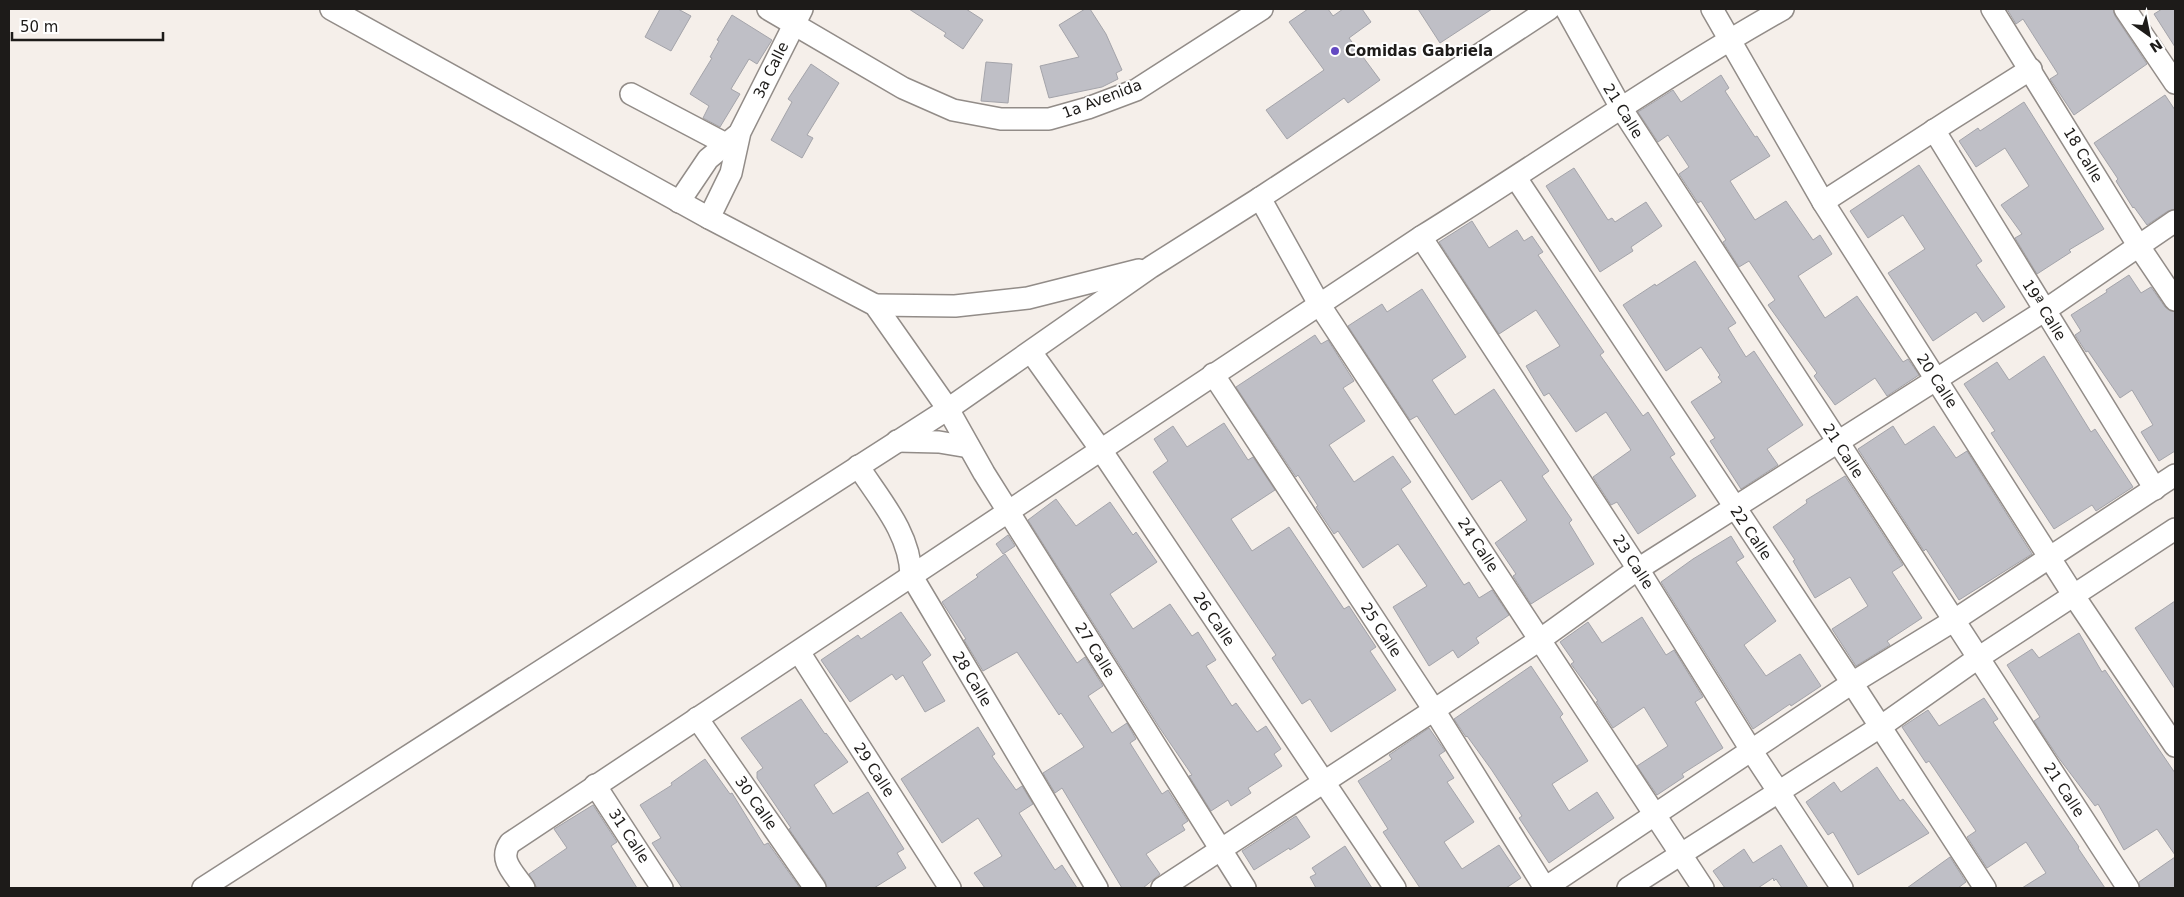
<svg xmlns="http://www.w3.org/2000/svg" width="2184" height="897" font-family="'DejaVu Sans',sans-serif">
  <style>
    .building { fill: #bfbfc6; stroke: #a4a4aa }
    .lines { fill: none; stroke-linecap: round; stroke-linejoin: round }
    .minor-casing { stroke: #928c88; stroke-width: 24 }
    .minor { stroke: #fff; stroke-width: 21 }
    .poi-dot { fill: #6349c2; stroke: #fff; stroke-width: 2 }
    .labels { text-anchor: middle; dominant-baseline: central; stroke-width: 4; stroke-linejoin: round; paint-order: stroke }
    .poi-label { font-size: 15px; font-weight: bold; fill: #1d1b19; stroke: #fff; text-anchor: start }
    .street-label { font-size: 15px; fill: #1d1b19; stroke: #fff }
  </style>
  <rect width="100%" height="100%" fill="#f5efea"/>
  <g class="building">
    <polygon points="660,9 678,9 691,16 671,51 645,37"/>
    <polygon points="909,9 966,9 983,20 963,49 944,36 946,33"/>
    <polygon points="1085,9 1090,9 1106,34 1122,70 1116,73 1118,79 1102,87 1049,98 1040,66 1079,57 1059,25"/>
    <polygon points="1308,9 1328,9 1333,16 1343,9 1362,9 1371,22 1349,38 1380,80 1348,103 1344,98 1287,139 1266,110 1324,70 1289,22"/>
    <polygon points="1418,9 1492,9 1440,43"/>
    <polygon points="2007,9 2113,9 2115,16 2147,64 2074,115 2050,79 2058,74 2023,19 2016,24"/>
    <polygon points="2162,9 2175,9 2175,47 2154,14"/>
    <polygon points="732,15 772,40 757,64 749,59 731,89 740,94 720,127 703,118 709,106 690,94 712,58 710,57 719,41 717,40"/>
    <polygon points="986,62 1012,64 1008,103 981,101"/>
    <polygon points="811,64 839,83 807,135 813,138 802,158 771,140 792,102 788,99"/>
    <polygon points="1721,75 1729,88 1725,91 1755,137 1757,136 1770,156 1730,181 1755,220 1786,201 1813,240 1820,235 1832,254 1798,276 1825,318 1857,296 1903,362 1908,359 1919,375 1887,396 1875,378 1835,405 1814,376 1817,373 1768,305 1775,300 1749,261 1739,267 1723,242 1726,240 1701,201 1698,203 1679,174 1689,167 1668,135 1658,142 1638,112 1673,90 1681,102"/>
    <polygon points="2165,95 2175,110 2175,209 2168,211 2147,225 2134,207 2133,208 2116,181 2118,179 2094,143"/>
    <polygon points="2024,102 2104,229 2069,250 2071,252 2037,274 2015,238 2022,234 2001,205 2029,186 2005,148 1976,167 1959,141 1978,128 1980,131"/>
    <polygon points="1919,165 1982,261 1976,265 2005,307 1983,322 1976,312 1933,341 1888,273 1925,249 1903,215 1868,238 1850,211"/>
    <polygon points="1574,168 1608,220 1612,218 1615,222 1646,202 1662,226 1631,247 1633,251 1600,272 1546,186"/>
    <polygon points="1472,221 1489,248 1517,230 1524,241 1532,236 1543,252 1538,255 1604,352 1600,355 1643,416 1648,412 1675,454 1670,457 1696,496 1638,534 1617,502 1611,505 1593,477 1631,450 1606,412 1576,432 1549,393 1544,396 1526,366 1560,346 1536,310 1499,334 1439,242"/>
    <polygon points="1695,261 1736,323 1728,328 1746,357 1754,351 1803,425 1767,449 1778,465 1741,489 1710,441 1715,438 1691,402 1722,382 1718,377 1720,375 1701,347 1666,371 1623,305 1655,284 1656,286"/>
    <polygon points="2129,275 2141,293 2151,287 2165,307 2175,312 2175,451 2159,461 2141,432 2153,425 2132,390 2120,398 2088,351 2086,352 2075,335 2081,331 2071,315 2107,292 2106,290"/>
    <polygon points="1422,289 1466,357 1432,380 1455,415 1494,389 1549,471 1542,476 1572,520 1569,523 1594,564 1531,604 1513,576 1516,574 1495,543 1527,520 1501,480 1472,500 1417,416 1410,420 1348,326 1382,304 1387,312"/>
    <polygon points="1315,335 1321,344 1328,340 1354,381 1343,388 1365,421 1329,445 1354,482 1393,456 1411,482 1401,489 1464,585 1469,582 1479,598 1492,590 1509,615 1476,638 1479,643 1458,658 1453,650 1429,666 1393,607 1427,586 1398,544 1363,568 1338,531 1334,534 1316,507 1318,506 1298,475 1296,477 1236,387"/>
    <polygon points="2044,356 2091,432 2095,429 2133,487 2096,511 2092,505 2054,529 1991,433 1995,431 1964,384 1997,362 2009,380"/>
    <polygon points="1224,423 1248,460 1253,457 1275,490 1231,519 1252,551 1289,527 1344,609 1349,606 1376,647 1370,651 1396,690 1331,732 1310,699 1302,704 1272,658 1276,655 1153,472 1168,461 1154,439 1173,426 1187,447"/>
    <polygon points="1893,426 1905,445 1934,426 1956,458 1967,451 2032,554 1959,600 1926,549 1924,551 1858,449"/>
    <polygon points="1845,476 1903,565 1892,572 1922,618 1887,641 1890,645 1856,666 1832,629 1868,606 1850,577 1815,598 1793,561 1795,560 1773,527 1807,503 1806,500"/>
    <polygon points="1056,499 1076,526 1110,502 1133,535 1136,532 1157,562 1110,594 1131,626 1133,629 1170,604 1192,636 1198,632 1216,660 1206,666 1232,706 1236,703 1257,732 1266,726 1281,749 1274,754 1282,766 1248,788 1251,793 1231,806 1228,800 1211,811 1189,776 1192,775 1159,727 1028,520"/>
    <polygon points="1008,535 1015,546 1003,554 996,544"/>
    <polygon points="1731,536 1744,557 1736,562 1776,621 1744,645 1766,676 1800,654 1821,686 1791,706 1790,704 1753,729 1661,582 1693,559"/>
    <polygon points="1005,554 1077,663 1085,657 1103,686 1088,696 1112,733 1127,723 1136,739 1130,743 1162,794 1168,790 1188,821 1182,825 1185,830 1146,854 1160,874 1143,888 1122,888 1062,788 1055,793 1043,773 1084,747 1061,713 1059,715 1017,652 983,671 964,640 966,639 942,602 978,577 976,575"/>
    <polygon points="2175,601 2175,689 2135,628"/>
    <polygon points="901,612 931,655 922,662 945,701 925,712 903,675 896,680 892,674 850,702 821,660 858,635 861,639"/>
    <polygon points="1642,617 1666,655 1674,650 1703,697 1695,702 1723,748 1682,774 1684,777 1657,795 1637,766 1668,746 1644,707 1613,728 1596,702 1598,701 1571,664 1574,662 1560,642 1588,622 1602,643"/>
    <polygon points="2079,633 2102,672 2105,670 2175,773 2175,855 2157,829 2124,850 2098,804 2095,806 2058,757 2034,721 2040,717 2007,665 2032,649 2039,658"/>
    <polygon points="1531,666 1563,714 1560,717 1588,761 1552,784 1569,811 1597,792 1614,818 1549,863 1519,818 1522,816 1491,769 1467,736 1466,737 1454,719"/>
    <polygon points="1984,698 1998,719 1993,722 2079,847 2078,848 2105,888 2022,888 2046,873 2026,842 1987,868 1967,837 1976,831 1929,761 1926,763 1902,727 1928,710 1939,726"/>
    <polygon points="801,699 825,734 826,733 848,762 814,785 833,814 868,792 904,849 897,853 906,868 874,888 827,888 825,881 789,829 791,828 757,778 757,772 763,768 741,738"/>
    <polygon points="978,727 995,754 992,756 1016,790 1022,786 1033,804 1019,813 1055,870 1062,865 1077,888 985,888 974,873 1002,856 978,818 942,843 901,779"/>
    <polygon points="1429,728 1445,751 1439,755 1454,778 1447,782 1474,822 1444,842 1462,869 1499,845 1521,878 1506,888 1420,888 1383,832 1388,829 1358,781 1392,759 1389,755"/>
    <polygon points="705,759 730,794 732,793 764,845 768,843 800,888 682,888 652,843 661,838 640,805 672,785 671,783"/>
    <polygon points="1877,767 1900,801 1903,799 1929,833 1858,875 1833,832 1828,835 1806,802 1834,782 1841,792"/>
    <polygon points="593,805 617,842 611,846 637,888 537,888 529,874 567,848 554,829"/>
    <polygon points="1296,816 1310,837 1290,850 1289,848 1254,870 1242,851"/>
    <polygon points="1781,845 1808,888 1782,888 1776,879 1774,881 1773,878 1758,888 1725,888 1713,871 1744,849 1753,863"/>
    <polygon points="1345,846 1372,888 1316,888 1310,877 1316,874 1312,868"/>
    <polygon points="1950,857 1966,882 1958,888 1907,888"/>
    <polygon points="2175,857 2175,888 2140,888 2139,882"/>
  </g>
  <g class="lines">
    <g class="minor-casing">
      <g id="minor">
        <polyline points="331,9 709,218 875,305 948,409 984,473 1245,888"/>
        <polyline points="768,9 903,88 953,110 1001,119 1049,119 1088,108 1136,90 1262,9"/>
        <polyline points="1566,9 1621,108 2128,888"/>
        <polyline points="1712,9 1823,202 2074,596 2175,746"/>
        <polyline points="1992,9 2138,245 2175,300"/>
        <polyline points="2125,9 2175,83"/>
        <polyline points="631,94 726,144"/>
        <polyline points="1934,130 2155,489"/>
        <polyline points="1516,178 1852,683 1985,888"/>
        <polyline points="1260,198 1319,304 1703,888"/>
        <polyline points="679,202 708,159 736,136"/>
        <polyline points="1823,202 1950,120 2031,69"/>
        <polyline points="709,218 731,173 740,132 802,9"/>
        <polyline points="1421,237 1638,569 1751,750 1842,888"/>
        <polyline points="875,305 955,306 1028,298 1139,270"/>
        <polyline points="1031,352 1101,450 1395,888"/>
        <polyline points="1213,374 1434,710 1545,888"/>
        <polyline points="897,441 939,442 969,447"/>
        <path d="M858,466C880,500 910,533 911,575L1097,888"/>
        <polyline points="799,652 950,888"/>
        <polyline points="697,718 815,888"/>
        <polyline points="595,785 662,888"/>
        <polyline points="203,888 948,409 1151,267 1260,198 1549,9"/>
        <path d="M524,888C514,873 498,860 510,843L1421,237C1542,162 1659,79 1783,9"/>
        <polyline points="1162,888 1434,710 1541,639 1638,569 2044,311 2175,221"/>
        <polyline points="1545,888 1852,683 1953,621 2175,475"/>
        <polyline points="1628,888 1880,727 1978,658 2175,529"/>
      </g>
    </g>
    <use href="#minor" class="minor"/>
  </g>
  <circle class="poi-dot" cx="1335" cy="51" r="5"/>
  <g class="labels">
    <g class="poi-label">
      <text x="1345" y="51">Comidas Gabriela</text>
    </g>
    <g class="street-label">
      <text transform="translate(771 70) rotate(-64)">3a Calle</text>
      <text transform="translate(1102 99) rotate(-21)">1a Avenida</text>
      <text transform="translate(1623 111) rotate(58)">21 Calle</text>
      <text transform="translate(2083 155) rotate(59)">18 Calle</text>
      <text transform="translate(2044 310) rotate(58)">19ª Calle</text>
      <text transform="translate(1937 381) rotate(57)">20 Calle</text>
      <text transform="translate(1843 451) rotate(57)">21 Calle</text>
      <text transform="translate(1751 533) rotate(56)">22 Calle</text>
      <text transform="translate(1478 545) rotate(57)">24 Calle</text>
      <text transform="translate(1633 562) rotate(57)">23 Calle</text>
      <text transform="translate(1214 619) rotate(56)">26 Calle</text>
      <text transform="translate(1381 630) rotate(57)">25 Calle</text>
      <text transform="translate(1095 650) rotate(58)">27 Calle</text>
      <text transform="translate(972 679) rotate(59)">28 Calle</text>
      <text transform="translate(874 770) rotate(57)">29 Calle</text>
      <text transform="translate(2064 790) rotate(57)">21 Calle</text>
      <text transform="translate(756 803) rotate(55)">30 Calle</text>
      <text transform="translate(629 836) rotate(57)">31 Calle</text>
    </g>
  </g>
  <rect width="2184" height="897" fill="none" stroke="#1d1b19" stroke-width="20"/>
  <g transform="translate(2149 35) rotate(147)" stroke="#ffffff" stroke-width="4" paint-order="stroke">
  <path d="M0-4L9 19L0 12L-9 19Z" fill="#1d1b19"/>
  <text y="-8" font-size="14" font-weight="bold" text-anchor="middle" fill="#1d1b19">N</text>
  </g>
  <path d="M12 32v8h151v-8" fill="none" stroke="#1d1b19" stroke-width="2.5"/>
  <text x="20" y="32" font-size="15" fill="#1d1b19" stroke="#ffffff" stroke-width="4" paint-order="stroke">50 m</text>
</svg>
